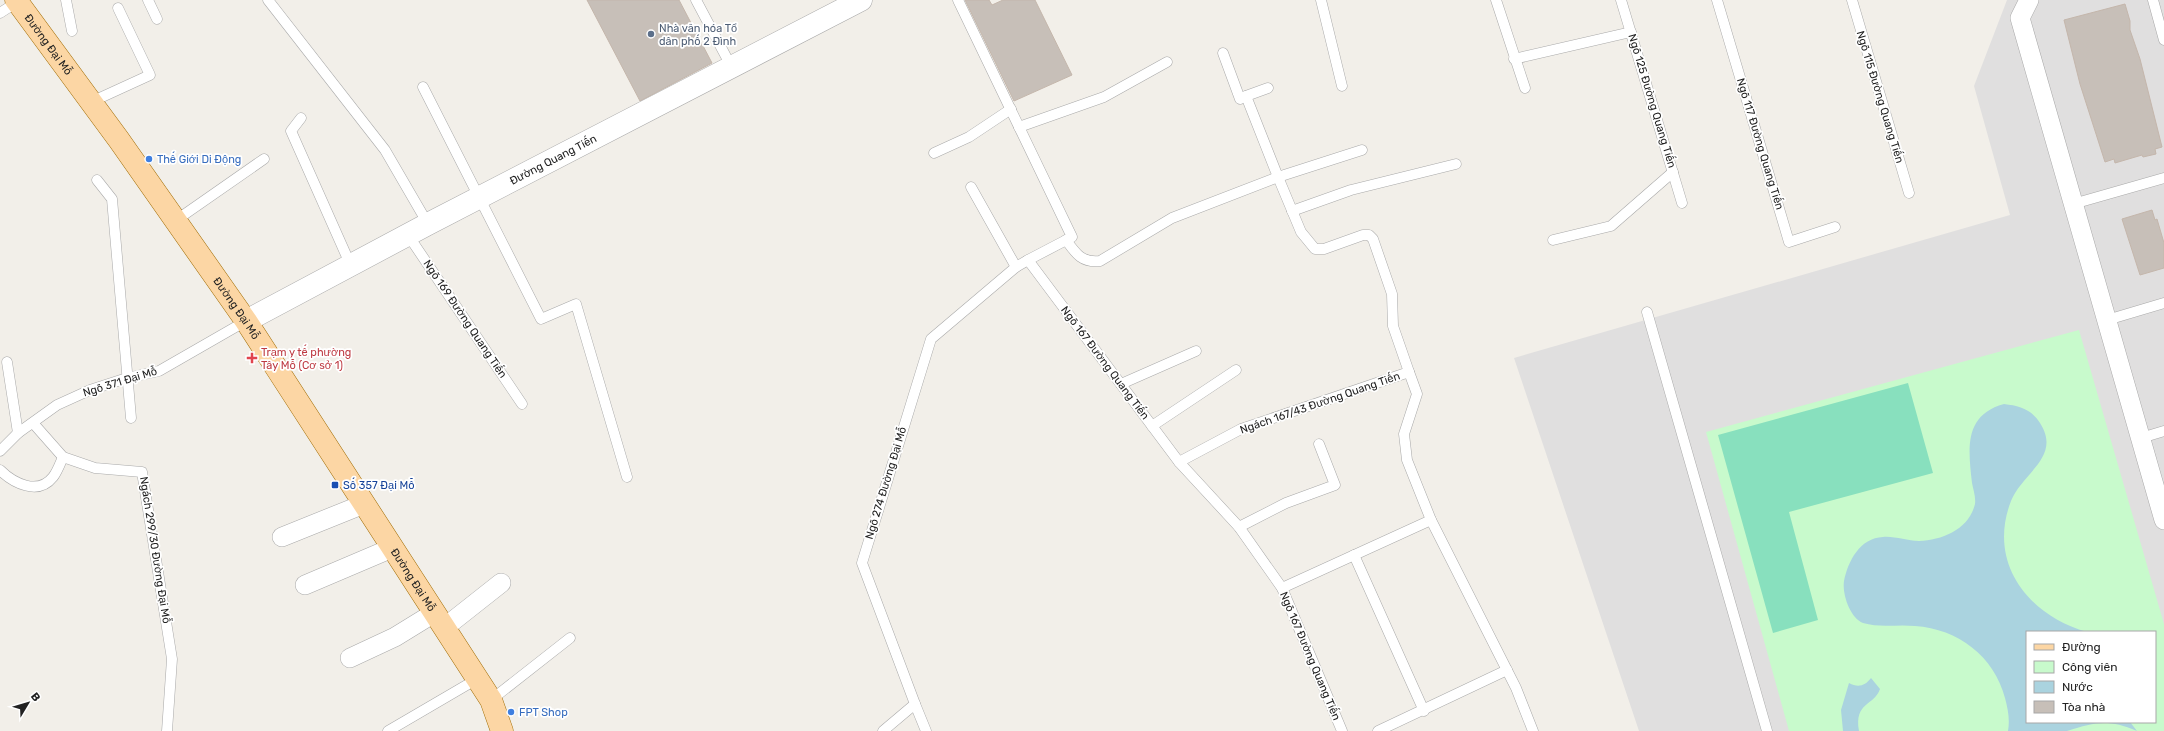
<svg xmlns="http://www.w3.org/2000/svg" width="2164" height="731" font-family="Rubik,sans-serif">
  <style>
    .residential { fill: #e0dfdf; fill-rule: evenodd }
    .park { fill: #c8facc; fill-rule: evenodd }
    .pitch { fill: #88e0be }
    .water { fill: #aad3df }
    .building { fill: #c7bfb8; stroke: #c4b6ab }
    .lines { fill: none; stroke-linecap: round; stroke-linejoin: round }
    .service-casing { stroke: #a9a9a9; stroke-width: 11 }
    .minor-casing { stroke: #a9a9a9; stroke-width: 20 }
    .tertiary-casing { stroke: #a9a9a9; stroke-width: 23 }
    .primary-casing { stroke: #a06b00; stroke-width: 23 }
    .service { stroke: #fff; stroke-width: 10 }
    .minor { stroke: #fff; stroke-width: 19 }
    .tertiary { stroke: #fff; stroke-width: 22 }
    .primary { stroke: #fcd6a4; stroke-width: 22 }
    .service-dot { fill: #5c6f8a; stroke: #fff; stroke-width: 1.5 }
    .shop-dot { fill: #3f7fe0; stroke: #fff; stroke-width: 1.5 }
    .health-dot { fill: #e0444e; stroke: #fff; stroke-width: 1.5 }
    .transit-dot { fill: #1a4fb4; stroke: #fff; stroke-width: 1.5 }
    .labels { text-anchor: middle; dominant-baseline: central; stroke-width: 3.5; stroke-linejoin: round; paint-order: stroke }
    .service-label { font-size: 11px; fill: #4e5e75; stroke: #fff; text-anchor: start }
    .street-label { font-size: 11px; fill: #222; stroke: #fff }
    .shop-label { font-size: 11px; fill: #366cbe; stroke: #fff; text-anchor: start }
    .health-label { font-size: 11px; fill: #be3a42; stroke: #fff; text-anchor: start }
    .transit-label { font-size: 11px; fill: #164399; stroke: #fff; text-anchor: start }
  </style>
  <rect width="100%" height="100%" fill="#f2efe9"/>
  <path class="residential" d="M2007,0H2164V731H1639L1514,358L2010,215L1974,86ZM2027,632H2155V722H2027Z"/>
  <path class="park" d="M2079,330L2164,624V731H1789L1706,432ZM2027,632H2155V722H2027Z"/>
  <polygon class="pitch" points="1908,383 1933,473 1789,512 1818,620 1773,633 1718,435"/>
  <g class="water">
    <path d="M2004,404C2020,406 2031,409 2040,423C2062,457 2022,473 2011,501C1987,563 2028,615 2087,632H2027V722H2130L2137,731C2108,719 2096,722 2067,731C2057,731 2021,731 2008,731C2010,720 2008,709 2005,698C1994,656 1958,629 1915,626C1898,624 1880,628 1863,623C1850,618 1842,594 1844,581C1848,561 1860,538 1883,537C1895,536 1907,541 1919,541C1943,540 1969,529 1975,504C1976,497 1973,489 1972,483C1968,448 1964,415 2004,404Z"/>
    <path d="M1871,678L1880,689C1874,706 1854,702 1859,731H1843L1841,710L1849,683C1858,688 1865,686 1871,678Z"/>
  </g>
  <g class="building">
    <polygon points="587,0 679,0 712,63 640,101"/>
    <polygon points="965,0 989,0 992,5 1003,0 1035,0 1072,75 1014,101"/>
    <polygon points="2125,4 2130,21 2130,30 2140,59 2162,147 2155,149 2156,154 2143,157 2142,155 2115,163 2114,159 2105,162 2080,84 2064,20"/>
    <polygon points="2152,210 2155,220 2157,219 2164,243 2164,268 2140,275 2122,219"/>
  </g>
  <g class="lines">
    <g class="service-casing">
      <g id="service">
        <polyline points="66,0 72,31"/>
        <polyline points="148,0 157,19"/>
        <polyline points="268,0 385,150 428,224"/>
        <polyline points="696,0 731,66"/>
        <polyline points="958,0 1072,237 1028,260 1179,462 1239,527 1282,588 1342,731"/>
        <polyline points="1321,0 1342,86"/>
        <polyline points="1496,0 1525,88"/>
        <polyline points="1621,0 1682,203"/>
        <polyline points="1717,0 1789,242 1835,227"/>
        <polyline points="1852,0 1909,193"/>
        <polyline points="2153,0 2164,40"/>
        <polyline points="0,13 17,2"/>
        <polyline points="1223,53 1240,99 1246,96"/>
        <polyline points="1514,59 1631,32"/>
        <polyline points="423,87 541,319 576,304 627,477"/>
        <polyline points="1268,88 1246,96 1278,177 1362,150"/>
        <polyline points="91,102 150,75 118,8"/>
        <polyline points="301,118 291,131 351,266"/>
        <polyline points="1019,127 1104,97 1167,62"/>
        <polyline points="934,153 969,137 1011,109"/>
        <polyline points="97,180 112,199 131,418"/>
        <polyline points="971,187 1016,267"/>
        <polyline points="2073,204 2164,178"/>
        <polyline points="1292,211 1351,190 1456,164"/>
        <polyline points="175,221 264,159"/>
        <polyline points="408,235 522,404"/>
        <path d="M1066,240C1076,254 1082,263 1100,261L1172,218L1278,177L1301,232L1315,249H1324L1363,235H1369L1373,239L1392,294L1393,326L1409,372"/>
        <polyline points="1553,240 1611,226 1673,172"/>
        <polyline points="1647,312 1767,731"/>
        <polyline points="2107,320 2164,303"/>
        <polyline points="7,362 18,433"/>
        <polyline points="1121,384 1196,351"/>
        <polyline points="33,423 63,457 95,468 142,472 172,659 167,731"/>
        <polyline points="1152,426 1236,370"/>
        <polyline points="2141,438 2164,431"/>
        <polyline points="0,451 18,433 57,405 90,390 127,378 159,371 246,321"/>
        <polyline points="1179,462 1241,429 1409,372 1417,394 1404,434 1407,460 1431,520 1516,688 1533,731"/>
        <path d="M0,470C13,483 38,496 53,477C57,472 60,464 63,457"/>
        <polyline points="1239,527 1286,503 1335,485 1319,444"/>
        <polyline points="1354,555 1424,711"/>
        <polyline points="1282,588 1431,520"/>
        <polyline points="491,700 570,638"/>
        <polyline points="915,704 926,731"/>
        <polyline points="388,731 477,679"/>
        <polyline points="883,731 915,704 862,563 931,339 1016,267 1028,260"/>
        <polyline points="1378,731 1507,670"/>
      </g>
    </g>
    <g class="minor-casing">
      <g id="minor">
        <polyline points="2029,0 2020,18 2164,520"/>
        <polyline points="282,537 364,504"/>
        <polyline points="305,585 392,548"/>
        <polyline points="444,628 501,583"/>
        <polyline points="350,658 395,637 434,613"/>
      </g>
    </g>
    <g class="tertiary-casing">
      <g id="tertiary">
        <path id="s1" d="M246,321L428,224L861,0"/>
      </g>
    </g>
    <g class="primary-casing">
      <g id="primary">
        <path id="s2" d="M16,0L119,140L246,321L491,700L502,731"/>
      </g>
    </g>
    <use href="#service" class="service"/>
    <use href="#minor" class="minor"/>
    <use href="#tertiary" class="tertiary"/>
    <use href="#primary" class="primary"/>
  </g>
  <circle class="service-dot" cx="651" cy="34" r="4"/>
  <g class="shop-dot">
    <circle cx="149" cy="159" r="4"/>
    <circle cx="511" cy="712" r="4"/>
  </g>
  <path class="health-dot" d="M250 352h4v4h4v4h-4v4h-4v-4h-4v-4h4z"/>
  <rect class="transit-dot" x="331" y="481" width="8" height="8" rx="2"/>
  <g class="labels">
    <g class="service-label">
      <text x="659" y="28">Nhà văn hóa Tổ<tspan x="659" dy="13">dân phố 2 Đình</tspan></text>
    </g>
    <g class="street-label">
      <text stroke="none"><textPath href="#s2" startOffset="55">Đường Đại Mỗ</textPath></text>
      <text transform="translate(1880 97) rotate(73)">Ngõ 115 Đường Quang Tiến</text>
      <text transform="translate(1652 101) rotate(73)">Ngõ 125 Đường Quang Tiến</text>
      <text transform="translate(1760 144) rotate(73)">Ngõ 117 Đường Quang Tiến</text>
      <text stroke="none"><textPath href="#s1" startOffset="347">Đường Quang Tiến</textPath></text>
      <text stroke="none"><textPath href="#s2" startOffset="379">Đường Đại Mỗ</textPath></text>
      <text transform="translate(465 319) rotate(56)">Ngõ 169 Đường Quang Tiến</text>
      <text transform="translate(1105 363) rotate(53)">Ngõ 167 Đường Quang Tiến</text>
      <text transform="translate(120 382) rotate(-17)">Ngõ 371 Đại Mỗ</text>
      <text transform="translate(1320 403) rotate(-19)">Ngách 167/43 Đường Quang Tiến</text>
      <text transform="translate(886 483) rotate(-73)">Ngõ 274 Đường Đại Mỗ</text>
      <text transform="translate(155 550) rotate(81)">Ngách 299/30 Đường Đại Mỗ</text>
      <text stroke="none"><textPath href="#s2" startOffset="703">Đường Đại Mỗ</textPath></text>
      <text transform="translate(1310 656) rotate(67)">Ngõ 167 Đường Quang Tiến</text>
    </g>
    <g class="shop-label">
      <text x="157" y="159">Thế Giới Di Động</text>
      <text x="519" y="712">FPT Shop</text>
    </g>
    <g class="health-label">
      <text x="261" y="352">Trạm y tế phường<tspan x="261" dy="13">Tây Mỗ (Cơ sở 1)</tspan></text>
    </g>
    <g class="transit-label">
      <text x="343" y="485">Số 357 Đại Mỗ</text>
    </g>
  </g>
  <rect x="2026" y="631" width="130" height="92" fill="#ffffff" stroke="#a7a7a7"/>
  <rect x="2034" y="644" width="20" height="6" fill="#fcd6a4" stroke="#a7a7a7"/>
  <text x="2062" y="651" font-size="12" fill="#222222">Đường</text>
  <rect x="2034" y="661" width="20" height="12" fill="#c8facc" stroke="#a7a7a7"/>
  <text x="2062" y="671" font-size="12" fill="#222222">Công viên</text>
  <rect x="2034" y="681" width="20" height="12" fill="#aad3df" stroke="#a7a7a7"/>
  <text x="2062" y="691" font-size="12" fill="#222222">Nước</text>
  <rect x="2034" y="701" width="20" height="12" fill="#c7bfb8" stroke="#a7a7a7"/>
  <text x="2062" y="711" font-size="12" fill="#222222">Tòa nhà</text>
  <g transform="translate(28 703) rotate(52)" stroke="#ffffff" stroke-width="3" paint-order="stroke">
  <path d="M0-3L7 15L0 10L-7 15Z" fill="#222222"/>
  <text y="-6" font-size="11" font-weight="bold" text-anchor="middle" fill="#222222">B</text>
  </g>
</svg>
